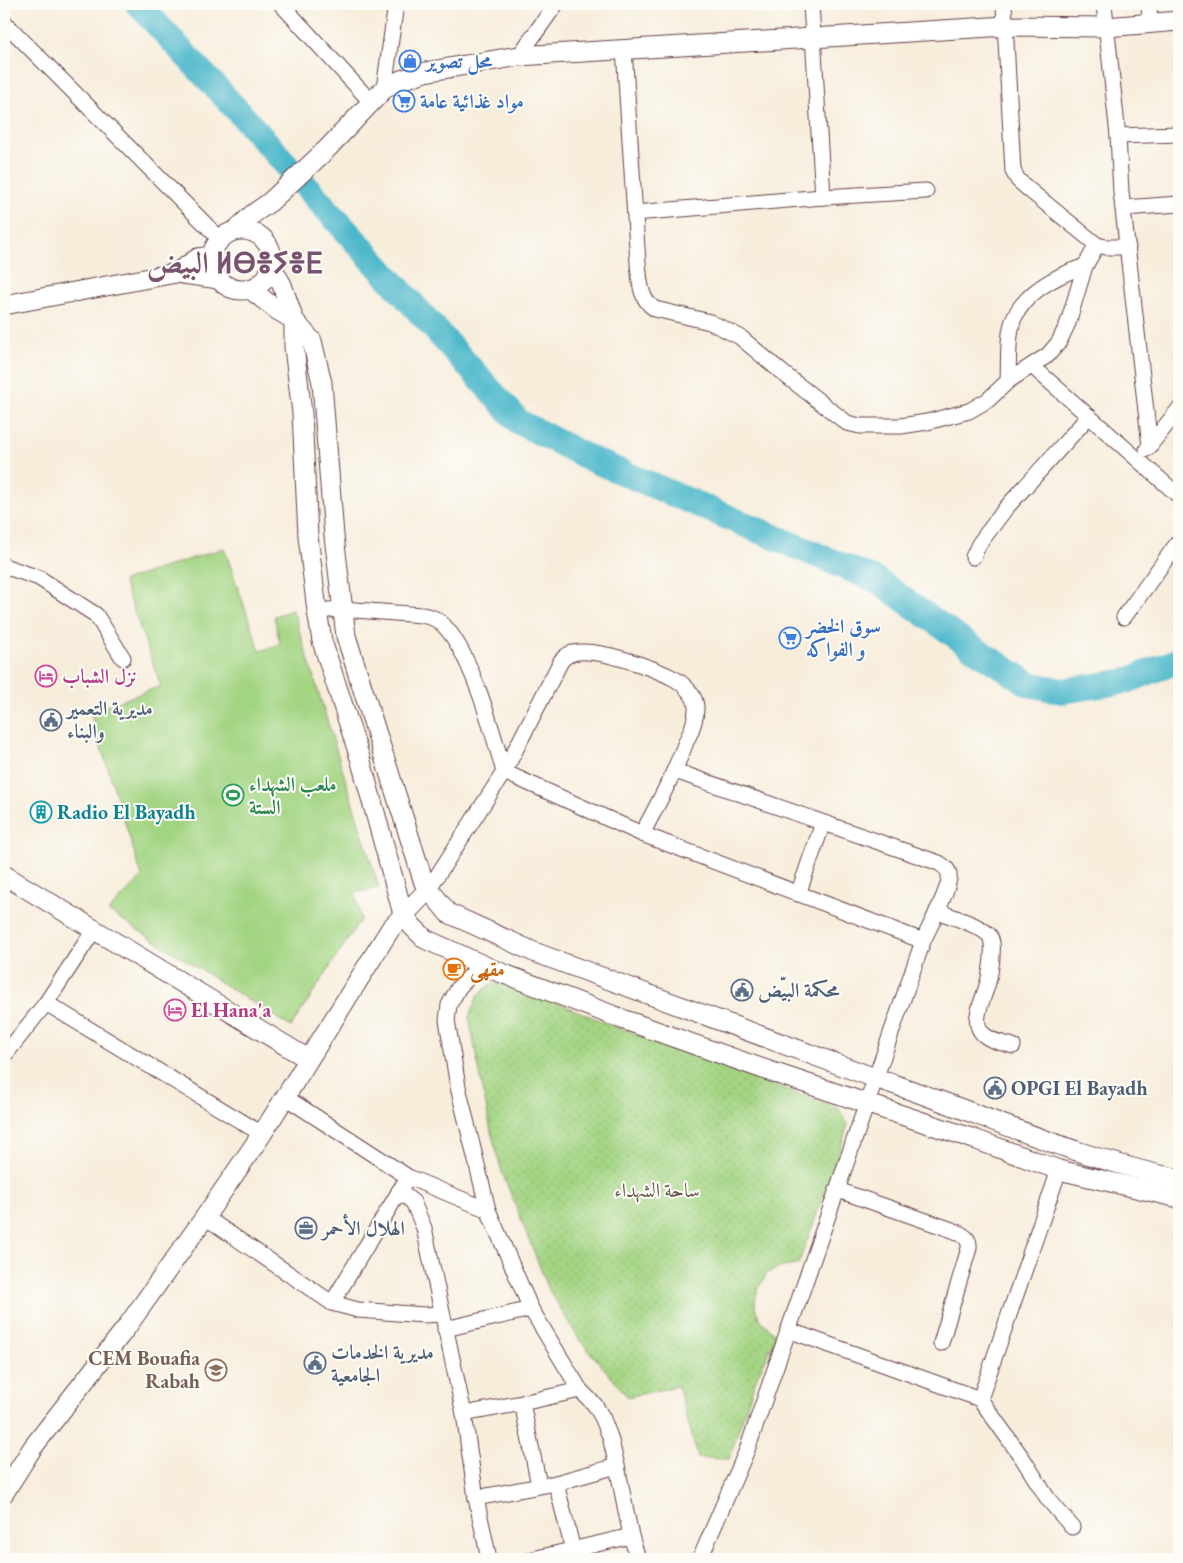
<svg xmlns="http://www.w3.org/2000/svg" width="1183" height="1563" font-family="'EB Garamond',Amiri,'Noto Sans Tifinagh',serif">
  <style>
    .garden { fill: url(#garden-dots); stroke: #767a56 }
    .pitch { fill: #a3d482; stroke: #767a56 }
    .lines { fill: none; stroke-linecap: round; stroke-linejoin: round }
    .river { stroke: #4eb8cb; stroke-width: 26 }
    .minor-casing { stroke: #643e45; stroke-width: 17 }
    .major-casing { stroke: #643e45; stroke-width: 21 }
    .minor { stroke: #fff; stroke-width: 15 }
    .major { stroke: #fff; stroke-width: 19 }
    .labels { text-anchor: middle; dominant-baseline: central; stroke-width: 4; stroke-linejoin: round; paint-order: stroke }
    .shop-label { font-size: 20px; font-weight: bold; fill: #366cbe; stroke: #fdfcf7; text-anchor: start }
    .hotel-label { font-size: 20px; font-weight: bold; fill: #b23c85; stroke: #fdfcf7; text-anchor: start }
    .service-label { font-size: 20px; font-weight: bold; fill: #4e5e75; stroke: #fdfcf7; text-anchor: start }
    .leisure-label { font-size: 20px; font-weight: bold; fill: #27864d; stroke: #fdfcf7; text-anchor: start }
    .culture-label { font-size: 20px; font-weight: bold; fill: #0d838f; stroke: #fdfcf7; text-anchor: start }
    .food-label { font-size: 20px; font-weight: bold; fill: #c56008; stroke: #fdfcf7; text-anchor: start }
    .park-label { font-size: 20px; fill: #655545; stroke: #fdfcf7 }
    .education-label { font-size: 20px; font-weight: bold; fill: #785e54; stroke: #fdfcf7; text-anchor: end }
    .town-label { font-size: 30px; font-weight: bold; fill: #79526f; stroke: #fdfcf7 }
  </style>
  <defs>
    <pattern id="garden-dots" width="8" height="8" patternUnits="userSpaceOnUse" patternTransform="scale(1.25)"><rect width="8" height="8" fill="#a3d482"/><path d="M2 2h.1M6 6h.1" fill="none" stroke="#8eb670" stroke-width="1.8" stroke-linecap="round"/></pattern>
  </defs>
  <rect width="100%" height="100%" fill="#fdfcf7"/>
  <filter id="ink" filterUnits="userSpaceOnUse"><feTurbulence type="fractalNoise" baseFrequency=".02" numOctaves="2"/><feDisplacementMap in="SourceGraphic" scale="10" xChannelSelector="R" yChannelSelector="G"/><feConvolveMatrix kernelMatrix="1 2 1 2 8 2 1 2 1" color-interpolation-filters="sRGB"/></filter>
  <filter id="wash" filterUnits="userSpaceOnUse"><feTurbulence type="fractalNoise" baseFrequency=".0096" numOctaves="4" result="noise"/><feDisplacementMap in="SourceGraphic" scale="20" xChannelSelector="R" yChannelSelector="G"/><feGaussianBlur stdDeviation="1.12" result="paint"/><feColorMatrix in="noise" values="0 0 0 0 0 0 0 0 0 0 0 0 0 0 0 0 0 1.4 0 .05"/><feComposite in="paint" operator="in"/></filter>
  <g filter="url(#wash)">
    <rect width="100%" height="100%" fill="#f7eddb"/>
    <path class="garden" d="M492,983L519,987L604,1022L839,1109L848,1124L839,1154L798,1265C789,1266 776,1267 768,1273C766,1274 764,1280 762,1282C748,1306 757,1320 777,1335L756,1379L729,1459L698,1458L678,1386L628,1397L579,1339L549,1290L502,1172L491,1132L469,1017L478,995Z"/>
    <polygon class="pitch" points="224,548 260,651 280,644 274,616 293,610 379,888 355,893 361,919 291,1027 108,911 142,877 90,712 161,686 123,581"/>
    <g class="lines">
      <polyline class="river" points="138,4 237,110 519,422 593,460 878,581 967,644 1029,684 1062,691 1127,681 1179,660"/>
    </g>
  </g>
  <g filter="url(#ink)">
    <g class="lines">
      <g class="minor-casing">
        <g id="minor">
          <polyline points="281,4 371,102"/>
          <polyline points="811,4 823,197"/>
          <polyline points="1004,4 1013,171 1018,180 1028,189 1097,245 1106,247 1128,247"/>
          <polyline points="1104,4 1118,136 1121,192 1150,446"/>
          <polyline points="1149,4 1150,22"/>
          <polyline points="4,22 220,239"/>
          <path d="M624,49L638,263C640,280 639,299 655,309L710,322L740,337L784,374L847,423L860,426H901L927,422L969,411L988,400L1008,381L1048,355L1059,342L1068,323L1085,266L1097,245"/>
          <polyline points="519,56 556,4"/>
          <polyline points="384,89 396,4"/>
          <polyline points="1118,136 1179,134"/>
          <polyline points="1124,208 1179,204"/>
          <polyline points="635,213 823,197 926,191"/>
          <polyline points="1032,366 1179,496"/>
          <path d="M1008,381C1009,363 1007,334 1014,318C1027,290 1058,275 1085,266"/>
          <polyline points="1147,449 1179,409"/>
          <polyline points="973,557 979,544 1006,508 1089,416"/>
          <polyline points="4,566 39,578 96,615 123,658"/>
          <path d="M317,611L342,609L422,615C428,616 434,617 440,622C470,647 493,733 504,772L642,834L923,941"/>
          <polyline points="1124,617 1179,541"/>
          <path d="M675,771L939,863C943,866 949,869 949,875C951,886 929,928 923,941L747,1450L700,1559"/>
          <path d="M428,890L504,772L561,661C564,658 567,654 573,653C597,647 654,668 675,679C685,685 697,697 696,709C696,721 691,732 686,742C674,774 658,804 642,834"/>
          <polyline points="798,894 823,823"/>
          <path d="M937,911C952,917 978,924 989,935C994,942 992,950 992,958C991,969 989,981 985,992C980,1007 970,1026 987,1037C994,1042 1004,1043 1013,1046"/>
          <polyline points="481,965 459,987 449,1005 447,1020 458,1087 488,1210 531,1309 580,1390 595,1405 603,1419 610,1437 617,1466 631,1536 638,1559"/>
          <polyline points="46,1003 262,1134"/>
          <polyline points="4,1056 46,1003 94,930"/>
          <polyline points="285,1097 408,1177 488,1210"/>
          <path d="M838,1190L955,1231C963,1235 970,1238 969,1248L941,1343"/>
          <polyline points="399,1191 413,1202 424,1228 464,1414 476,1498 489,1559"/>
          <polyline points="205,1217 332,1303 358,1310 424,1315 442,1314"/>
          <polyline points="332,1303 405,1182"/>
          <polyline points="445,1329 531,1309"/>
          <polyline points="788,1330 980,1399 1023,1459 1048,1499 1072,1527"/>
          <polyline points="980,1399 1059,1170"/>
          <polyline points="522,1403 539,1485"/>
          <polyline points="464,1414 522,1403 580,1390"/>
          <polyline points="556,1483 573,1550"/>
          <polyline points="476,1498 556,1483 617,1466"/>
          <polyline points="533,1559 631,1536"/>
        </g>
      </g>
      <g class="major-casing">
        <g id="major">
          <circle cx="242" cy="260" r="30"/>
          <polyline points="236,230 253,214 270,202 326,150 384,89 401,80 425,72 519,56 1006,26 1106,27 1179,21"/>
          <polyline points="272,267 282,285 294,320 294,347 302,413 308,536 317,611 322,641 360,758 403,914 412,926 425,939 494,970 625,1020 772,1072 974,1139 1059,1170 1179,1198"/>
          <polyline points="176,273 198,258 212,256"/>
          <path d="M250,289L277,310L294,320L312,341L322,383L334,536L346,636L424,883L448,913L534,952L875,1078C977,1111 1074,1158 1179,1179"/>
          <polyline points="4,305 176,273 219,279"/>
          <polyline points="4,875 308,1059"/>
          <polyline points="4,1493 33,1447 126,1328 205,1217 262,1134 391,928 428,890"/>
        </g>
      </g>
      <use href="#minor" class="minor"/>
      <use href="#major" class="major"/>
    </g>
  </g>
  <defs>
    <g id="shop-ring" transform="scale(1.125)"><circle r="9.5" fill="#fdfcf7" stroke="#3f7fe0" stroke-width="1.5"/><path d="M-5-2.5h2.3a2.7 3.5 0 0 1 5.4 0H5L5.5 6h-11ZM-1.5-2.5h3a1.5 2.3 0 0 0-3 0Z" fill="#3f7fe0"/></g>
    <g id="supermarket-ring" transform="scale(1.125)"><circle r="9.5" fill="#fdfcf7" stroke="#3f7fe0" stroke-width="1.5"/><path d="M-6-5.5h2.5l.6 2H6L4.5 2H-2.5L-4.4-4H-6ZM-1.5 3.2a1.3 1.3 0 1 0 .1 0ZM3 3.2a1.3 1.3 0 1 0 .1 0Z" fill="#3f7fe0"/></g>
    <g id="hotel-ring" transform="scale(1.125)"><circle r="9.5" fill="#fdfcf7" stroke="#d1479c" stroke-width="1.5"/><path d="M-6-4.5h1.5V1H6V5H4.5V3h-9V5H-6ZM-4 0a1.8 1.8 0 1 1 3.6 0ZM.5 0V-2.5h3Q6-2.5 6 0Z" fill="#d1479c"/></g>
    <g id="civic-ring" transform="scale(1.125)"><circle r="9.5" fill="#fdfcf7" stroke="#5c6f8a" stroke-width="1.5"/><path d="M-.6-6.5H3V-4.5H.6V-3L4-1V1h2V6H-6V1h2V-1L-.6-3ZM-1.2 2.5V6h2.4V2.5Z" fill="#5c6f8a"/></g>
    <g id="stadium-ring" transform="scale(1.125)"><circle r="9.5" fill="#fdfcf7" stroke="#2e9e5b" stroke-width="1.5"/><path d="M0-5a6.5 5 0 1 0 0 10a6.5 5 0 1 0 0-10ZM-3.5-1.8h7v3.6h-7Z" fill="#2e9e5b"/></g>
    <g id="building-ring" transform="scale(1.125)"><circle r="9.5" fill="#fdfcf7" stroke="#0f9aa8" stroke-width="1.5"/><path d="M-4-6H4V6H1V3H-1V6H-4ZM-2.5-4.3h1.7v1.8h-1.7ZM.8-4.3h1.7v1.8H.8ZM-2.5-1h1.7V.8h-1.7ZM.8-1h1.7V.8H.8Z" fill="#0f9aa8"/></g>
    <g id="cafe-ring" transform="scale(1.125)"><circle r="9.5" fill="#fdfcf7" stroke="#e8710a" stroke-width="1.5"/><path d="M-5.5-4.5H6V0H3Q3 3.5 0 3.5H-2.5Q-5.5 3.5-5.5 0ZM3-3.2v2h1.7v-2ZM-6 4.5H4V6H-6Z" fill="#e8710a"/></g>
    <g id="office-ring" transform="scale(1.125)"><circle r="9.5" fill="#fdfcf7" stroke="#5c6f8a" stroke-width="1.5"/><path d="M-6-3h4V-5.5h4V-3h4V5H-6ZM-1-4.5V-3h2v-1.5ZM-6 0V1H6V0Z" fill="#5c6f8a"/></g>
    <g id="school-ring" transform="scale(1.125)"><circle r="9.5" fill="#fdfcf7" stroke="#8d6e63" stroke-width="1.5"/><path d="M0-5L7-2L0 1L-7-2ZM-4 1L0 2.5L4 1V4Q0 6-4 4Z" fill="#8d6e63"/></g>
  </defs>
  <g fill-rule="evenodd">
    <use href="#shop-ring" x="410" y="61"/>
    <use href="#supermarket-ring" x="404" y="101"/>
    <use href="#supermarket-ring" x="790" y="638"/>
    <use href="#hotel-ring" x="46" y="676"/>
    <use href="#civic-ring" x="51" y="720"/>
    <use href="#stadium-ring" x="233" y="795"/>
    <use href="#building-ring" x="41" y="812"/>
    <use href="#cafe-ring" x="454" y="969"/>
    <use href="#civic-ring" x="742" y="990"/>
    <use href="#hotel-ring" x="175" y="1010"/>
    <use href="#civic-ring" x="995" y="1088"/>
    <use href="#office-ring" x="306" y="1228"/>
    <use href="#civic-ring" x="315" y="1363"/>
    <use href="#school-ring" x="216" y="1370"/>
  </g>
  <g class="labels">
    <g class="shop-label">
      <text x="426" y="61">محل تصوير</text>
      <text x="420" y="101">مواد غذائية عامة</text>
      <text x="806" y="626">سوق الخضر<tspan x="806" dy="23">و الفواكه</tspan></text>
    </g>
    <g class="hotel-label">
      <text x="62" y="676">نزل الشباب</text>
      <text x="191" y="1010">El Hana'a</text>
    </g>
    <g class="service-label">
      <text x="67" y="708">مديرية التعمير<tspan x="67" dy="23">والبناء</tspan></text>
      <text x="758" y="990">محكمة البيّض</text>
      <text x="1011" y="1088">OPGI El Bayadh</text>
      <text x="322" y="1228">الهلال الأحمر</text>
      <text x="331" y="1352">مديرية الخدمات<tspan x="331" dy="23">الجامعية</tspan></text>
    </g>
    <g class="leisure-label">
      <text x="249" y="784">ملعب الشهداء<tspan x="249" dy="23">الستة</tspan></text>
    </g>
    <g class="culture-label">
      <text x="57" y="812">Radio El Bayadh</text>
    </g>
    <g class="food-label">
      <text x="470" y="969">مقهى</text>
    </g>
    <g class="park-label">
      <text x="657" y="1190">ساحة الشهداء</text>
    </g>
    <g class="education-label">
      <text x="200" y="1358">CEM Bouafia<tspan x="200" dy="23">Rabah</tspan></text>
    </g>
    <g class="town-label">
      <text x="235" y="262">البيض ⵍⴱⴻⵢⴻⴹ</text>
    </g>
  </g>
  <rect width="1183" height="1563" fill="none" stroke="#fdfcf7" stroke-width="20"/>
</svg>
